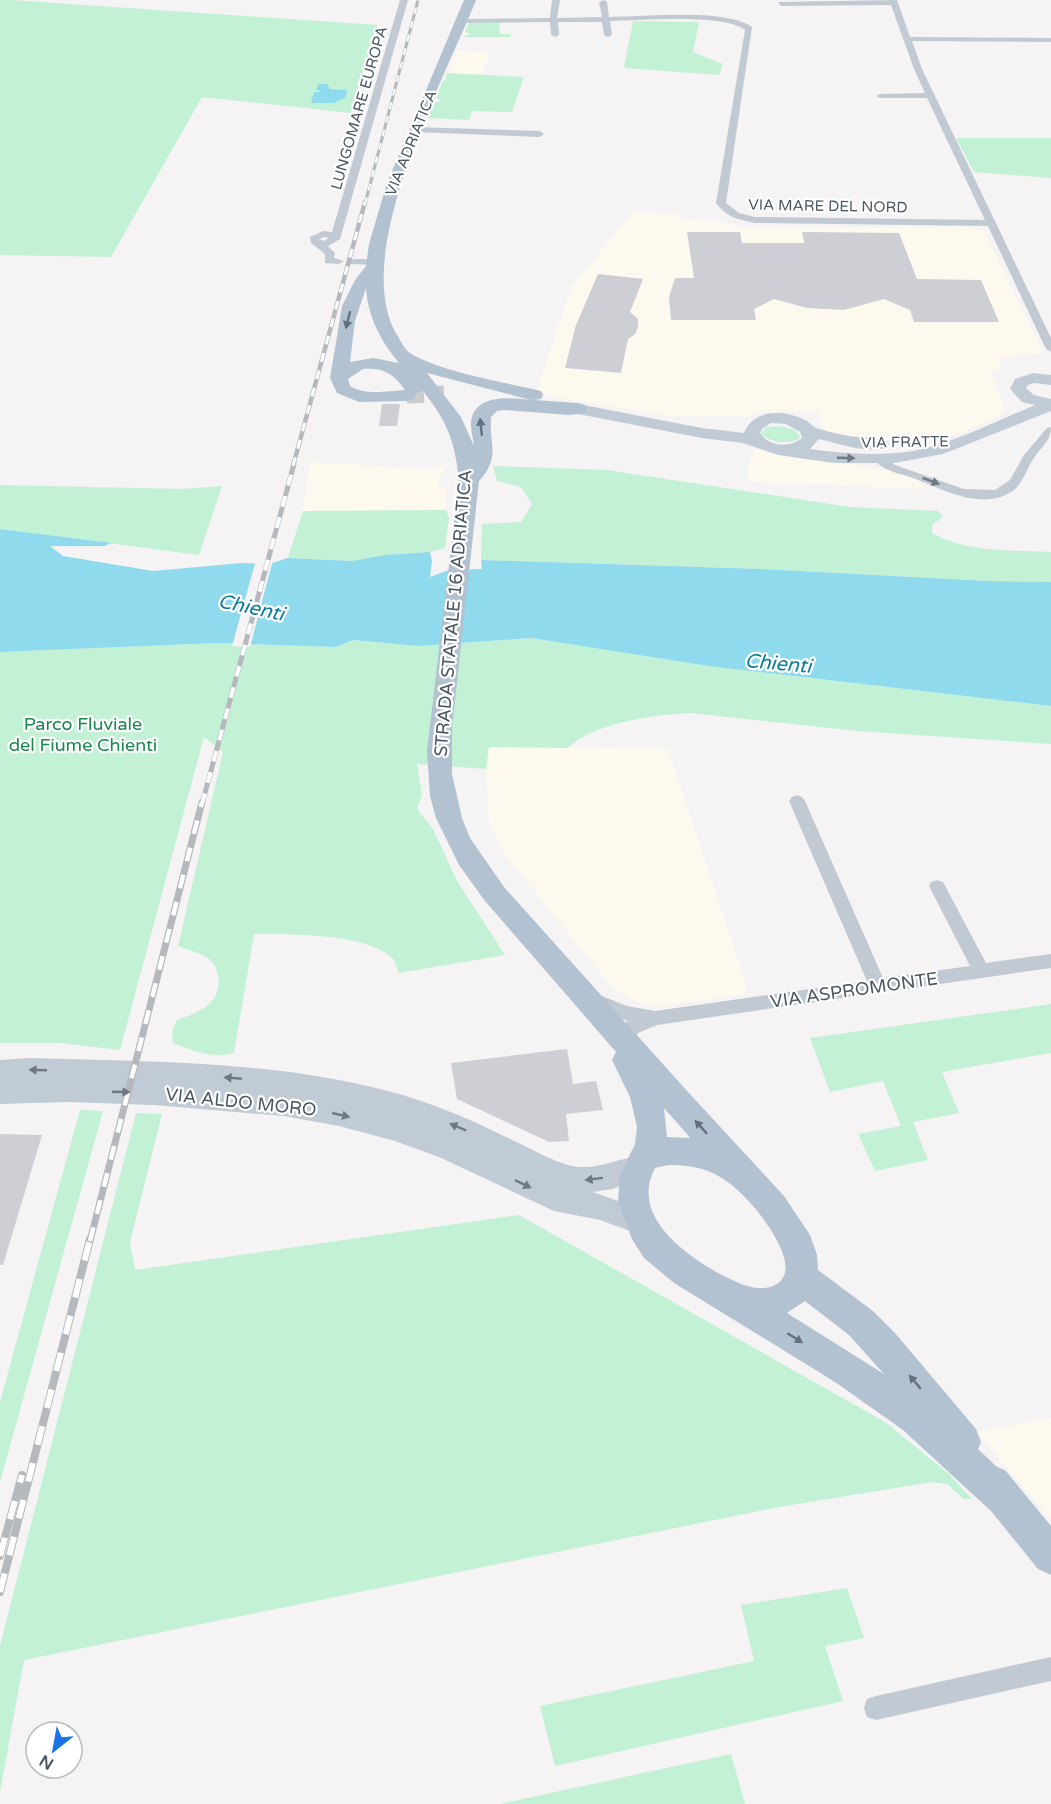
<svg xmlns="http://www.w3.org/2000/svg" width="1051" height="1804" font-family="'Varela Round',sans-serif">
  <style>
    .commercial { fill: #fdf9ef }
    .green { fill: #c3f1d5 }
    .water { fill: #90daee }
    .pier { fill: #f5f3f3 }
    .building { fill: #cdcfd5 }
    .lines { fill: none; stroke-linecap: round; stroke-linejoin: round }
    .primary-tunnel { stroke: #caccce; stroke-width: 17; stroke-dasharray: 17 9; stroke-linecap: butt }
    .street { fill: #c1cad2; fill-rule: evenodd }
    .secondary { fill: #c1cbd6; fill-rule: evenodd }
    .primary { fill: #b3c2d1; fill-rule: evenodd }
    .rail-far4-casing { stroke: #b5b8bd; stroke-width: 3 }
    .rail-far3-casing { stroke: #b5b8bd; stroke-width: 4.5 }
    .rail-far2-casing { stroke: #b5b8bd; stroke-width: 5 }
    .rail-far1-casing { stroke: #b5b8bd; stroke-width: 7 }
    .rail-casing { stroke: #b5b8bd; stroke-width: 8 }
    .rail-far4 { stroke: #fff; stroke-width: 2; stroke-dasharray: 7; stroke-linecap: butt }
    .rail-far3 { stroke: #fff; stroke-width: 3; stroke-dasharray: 9; stroke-linecap: butt }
    .rail-far2 { stroke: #fff; stroke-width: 4; stroke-dasharray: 11; stroke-linecap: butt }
    .rail-far1 { stroke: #fff; stroke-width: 4.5; stroke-dasharray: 14; stroke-linecap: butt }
    .rail { stroke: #fff; stroke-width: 6; stroke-dasharray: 19; stroke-linecap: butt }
    .oneway { fill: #64717d }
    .oneway2 { fill: #6e7984 }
    .oneway3 { fill: #6e7983 }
    .labels { text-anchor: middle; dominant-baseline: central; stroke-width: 4.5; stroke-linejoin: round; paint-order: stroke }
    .far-street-label { font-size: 15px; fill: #4a5661; stroke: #fff }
    .street-label { font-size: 18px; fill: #4a5661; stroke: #fff }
    .park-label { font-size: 18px; fill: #17864f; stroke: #fff }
    .water-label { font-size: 20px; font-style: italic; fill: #0c7c9b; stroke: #fff }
  </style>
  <rect width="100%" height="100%" fill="#f5f3f3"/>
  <g class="commercial">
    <polygon points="457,50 491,52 481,75 447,73"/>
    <polygon points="633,212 678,214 678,220 717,221 744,228 962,227 979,230 986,234 1044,354 1014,355 1013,358 998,359 1003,370 990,371 1005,409 998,417 955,435 914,441 872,440 848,438 825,431 818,411 765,412 745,416 671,416 569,400 536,392 571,288"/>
    <polygon points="755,449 896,472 920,480 926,489 749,482 747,468"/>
    <polygon points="310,462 425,469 447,466 439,478 439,488 447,489 446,510 303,511"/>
    <polygon points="488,747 668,749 747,987 742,995 656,1007 631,1000 610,985 503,852 489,823 486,769"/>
    <polygon points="1051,1418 1051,1520 977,1432"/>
  </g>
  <g class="green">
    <polygon points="0,0 11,0 377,25 351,113 202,97 111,257 0,255"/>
    <polygon points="633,21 699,22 693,52 723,64 719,75 624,68"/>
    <polygon points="499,22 500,34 511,34 511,37 462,37 470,34 465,32 469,23"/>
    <polygon points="447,73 524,77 512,112 472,111 469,120 427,118 433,103 441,101 436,97 443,81 446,80 445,78"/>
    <polygon points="956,138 1051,138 1051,178 974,172"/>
    <path d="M780,426L795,430L800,437L797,440C784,444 771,443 761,434L766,427Z"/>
    <path d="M493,466L607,470L850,507L938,511L943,517L932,525V533C968,553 1012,550 1051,552V582L988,581L761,569L481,560L482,524L521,522L532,504L521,487L497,481Z"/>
    <polygon points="0,485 181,489 222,486 199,555 0,529"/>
    <polygon points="446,510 449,518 445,548 430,552 385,555 352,561 288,558 303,511"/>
    <path d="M531,638L708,666L1051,706V744L857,731L691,713C657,714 592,723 568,748L489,747L486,769L417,764L422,795L417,809L433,829L457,881L505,955L399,973C397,968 395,960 391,957C363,933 290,934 254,934L234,1053C212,1059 194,1051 173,1043L172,1032L177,1020C189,1016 203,1011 211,1002C222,991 221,969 209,959C201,953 188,950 178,946L223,752L204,737L120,1050L60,1043H0V652L217,643L336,647L353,640L418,646Z"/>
    <polygon points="1051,1004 1051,1053 942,1072 959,1113 913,1122 928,1160 875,1171 858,1134 901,1126 883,1081 830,1092 810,1038"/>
    <polygon points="80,1110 103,1111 0,1482 0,1402"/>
    <polygon points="136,1113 162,1114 130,1242 135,1270 519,1215 885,1422 949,1474 972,1499 964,1499 947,1484 932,1482 779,1507 24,1660 0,1792 0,1646"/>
    <polygon points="847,1588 864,1638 825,1646 843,1701 555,1766 540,1706 754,1661 741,1605"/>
    <polygon points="731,1754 745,1804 500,1804"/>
  </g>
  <g class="water">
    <polygon points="319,84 327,84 330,89 347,90 345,98 334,103 311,103 314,92 321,92 316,89"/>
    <polygon points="0,529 111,543 105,546 50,546 63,556 153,571 242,563 269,564 288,558 352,561 385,555 430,552 432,561 430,577 449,570 482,569 481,560 761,569 988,581 1051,582 1051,706 708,666 531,638 418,646 353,640 336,647 217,643 0,652"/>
  </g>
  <polygon class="pier" points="256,560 273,560 250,647 232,646"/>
  <g class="building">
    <polygon points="687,232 740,232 742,243 804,243 802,232 899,233 917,279 981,280 999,322 914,322 910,310 884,299 844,310 807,308 774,299 754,309 756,320 671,320 669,297 675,278 694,278"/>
    <polygon points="598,274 643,279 630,312 638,319 638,327 635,334 628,339 621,373 565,368 576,325"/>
    <polygon points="382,404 400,404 397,426 379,426"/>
    <polygon points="567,1049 573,1084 596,1081 603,1110 566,1114 569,1141 549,1142 457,1099 451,1063"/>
    <polygon points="0,1134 42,1135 3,1265 0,1265"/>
  </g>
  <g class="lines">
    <polyline class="primary-tunnel" points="407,395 444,394"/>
    <g class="street">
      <path d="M400,0H408L340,239L328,246L335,253L334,258L344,261L339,264L325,263V254L311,243L310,237L323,231L332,232ZM324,237L329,238L324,241L319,239Z"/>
      <path d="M552,0H560L557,18L602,17L599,2L604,0L607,2L609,17C644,17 725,8 752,27L726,203L739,213L755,217L985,220L927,98H880L876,96L880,94L925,93L914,69L891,5L781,6L778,2L897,0L910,37L1051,38V42L912,41L922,69L1051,338V352L1046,349L988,226L755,223C739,220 726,217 716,203L745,30C723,13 640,21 610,21L612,35L608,37L604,35L602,22H558L559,35L555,37L551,35L550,22L461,23L457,21L461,19L550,18Z"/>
      <polygon points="415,127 540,131 544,134 540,137 412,132 411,130"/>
      <polygon points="353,259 374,259 379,262 374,265 350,264 348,262"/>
      <path d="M1051,427C1051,441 1042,446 1034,458C1026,469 1023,485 1011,492C981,511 942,489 913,478C898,473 883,471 872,458L874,455H882L895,465L964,489L995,490L1010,480L1024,455L1047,428Z"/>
      <path d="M797,795L802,797L805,801L883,978L970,966L929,886L931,882L937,880L943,882L986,963L1051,954V968L657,1025L638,1033L630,1048L624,1051L618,1048C613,1038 619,1027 628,1021L586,1004L583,999L586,994L592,992L627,1006L655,1011L867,981L789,801L792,797Z"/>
      <polygon points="1051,1657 1051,1681 876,1720 867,1717 864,1708 867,1699 876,1696"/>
    </g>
    <g class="secondary">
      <path d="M1033,373L1051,375V385L1034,383L1028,385L1026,388L1034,395L1051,399V411L943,454L894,463H834L778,455L743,443L702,438L578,414L570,409L578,404L702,428L744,433C753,409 784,409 805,420C809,422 812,426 816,428C825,431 835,433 844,435C858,438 872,437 886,440L889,444L886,448C865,453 839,444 819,439L810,449C843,454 880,456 913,451C949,445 999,420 1035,405L1022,402L1010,389L1015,379ZM771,423L786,424L800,432L802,438C790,448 769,447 760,433L763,428Z"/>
      <path d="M29,1058C156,1062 286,1060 409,1097C445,1108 480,1124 514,1141C532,1149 550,1160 568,1165C598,1174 628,1151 648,1158L652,1167L648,1176L612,1189L593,1192L651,1213L655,1222L651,1231L641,1235L600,1220L554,1211L439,1157L395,1141L339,1126L284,1116L154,1105L66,1102L0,1104V1060Z"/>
    </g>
    <path class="primary" d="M464,0H476C444,80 349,256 397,335C400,340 405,350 410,353C440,372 504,382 541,391L543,395L541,399L534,400L578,403L585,405L587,409L585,413L569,415L504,410L497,411L491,417C489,445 501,457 479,481L452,728V774L462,818L470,838L504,887L688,1092L784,1196L810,1235L817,1255L818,1270L873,1311L895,1333L976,1429L981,1442L978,1449L997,1467L1005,1470L1051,1526V1575L1038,1569L991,1511L903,1430L835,1382L674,1283L644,1258L632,1239L618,1202L620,1175L635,1144L637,1127L630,1097L612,1060L616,1052L485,901L459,865L436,818L430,796L427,751L459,480C455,442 447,420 422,390L416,394L414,399L407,401L359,402L337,393L330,378L342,306L355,280L366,266L369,244L387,183ZM366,288C368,318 381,341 399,363L373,358L350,362L355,321ZM363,369C383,367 394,374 405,390C387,391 366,396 350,386L348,379ZM427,373L527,399L533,400C514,398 479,393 472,417C469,425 473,437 474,446L461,417ZM664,1108L687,1134L690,1138L667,1137ZM668,1165C707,1164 729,1178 754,1207C766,1222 808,1275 770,1287C753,1292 732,1280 718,1273C683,1253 630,1215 655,1168ZM805,1301L849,1335L884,1374L787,1313Z"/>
    <g class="rail-far4-casing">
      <polyline id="rail-far4" points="365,204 418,0"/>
    </g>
    <g class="rail-far3-casing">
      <polyline id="rail-far3" points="293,466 365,202"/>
    </g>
    <g class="rail-far2-casing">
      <polyline id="rail-far2" points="202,804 294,464"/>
    </g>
    <g class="rail-far1-casing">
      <polyline id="rail-far1" points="90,1241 202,802"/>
    </g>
    <g class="rail-casing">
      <g id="rail">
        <polyline points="0,1556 22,1475"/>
        <polyline points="0,1592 90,1239"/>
      </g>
    </g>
    <use href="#rail-far4" class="rail-far4"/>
    <use href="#rail-far3" class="rail-far3"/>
    <use href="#rail-far2" class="rail-far2"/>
    <use href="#rail-far1" class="rail-far1"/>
    <use href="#rail" class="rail"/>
  </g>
  <defs><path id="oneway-solid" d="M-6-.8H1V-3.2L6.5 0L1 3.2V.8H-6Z" transform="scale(1.5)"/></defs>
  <g class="oneway">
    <use href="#oneway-solid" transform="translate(348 320) rotate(104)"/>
    <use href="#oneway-solid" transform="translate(481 427) rotate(-96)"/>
    <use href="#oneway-solid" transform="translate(701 1127) rotate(-132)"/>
    <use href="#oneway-solid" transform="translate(795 1338) rotate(32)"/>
    <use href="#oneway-solid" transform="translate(915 1382) rotate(-130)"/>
  </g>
  <g class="oneway2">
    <use href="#oneway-solid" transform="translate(846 458) rotate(2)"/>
    <use href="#oneway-solid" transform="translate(38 1070) rotate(-178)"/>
    <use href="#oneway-solid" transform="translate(233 1078) rotate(-175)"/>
    <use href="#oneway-solid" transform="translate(121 1092) rotate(2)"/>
    <use href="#oneway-solid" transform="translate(341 1115) rotate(13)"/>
    <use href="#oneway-solid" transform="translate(458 1127) rotate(-157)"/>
    <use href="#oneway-solid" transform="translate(594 1179) rotate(173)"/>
    <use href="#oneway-solid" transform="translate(523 1184) rotate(26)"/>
  </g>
  <use class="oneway3" href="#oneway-solid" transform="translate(931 481) rotate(21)"/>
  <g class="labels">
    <g class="far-street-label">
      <text transform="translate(359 108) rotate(-74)">LUNGOMARE EUROPA</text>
      <text transform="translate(411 143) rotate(-68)">VIA ADRIATICA</text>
      <text transform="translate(828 206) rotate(1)">VIA MARE DEL NORD</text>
      <text transform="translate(905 442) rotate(-1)">VIA FRATTE</text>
    </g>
    <g class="street-label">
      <text transform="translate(453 613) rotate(-85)">STRADA STATALE 16 ADRIATICA</text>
      <text transform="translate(854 990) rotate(-8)">VIA ASPROMONTE</text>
      <text transform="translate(241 1102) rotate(6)">VIA ALDO MORO</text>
    </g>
    <g class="park-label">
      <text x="83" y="724">Parco Fluviale<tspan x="83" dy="21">del Fiume Chienti</tspan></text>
    </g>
    <g class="water-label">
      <text transform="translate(251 608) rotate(12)">Chienti</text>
      <text transform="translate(778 664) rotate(5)">Chienti</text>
    </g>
  </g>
  <g transform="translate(54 1750) rotate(211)"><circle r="28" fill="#ffffff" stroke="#b7bbc0" stroke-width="1.5"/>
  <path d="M0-4.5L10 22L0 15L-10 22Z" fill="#1a73e8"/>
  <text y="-9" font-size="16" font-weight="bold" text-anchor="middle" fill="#4a5661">N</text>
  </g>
</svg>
